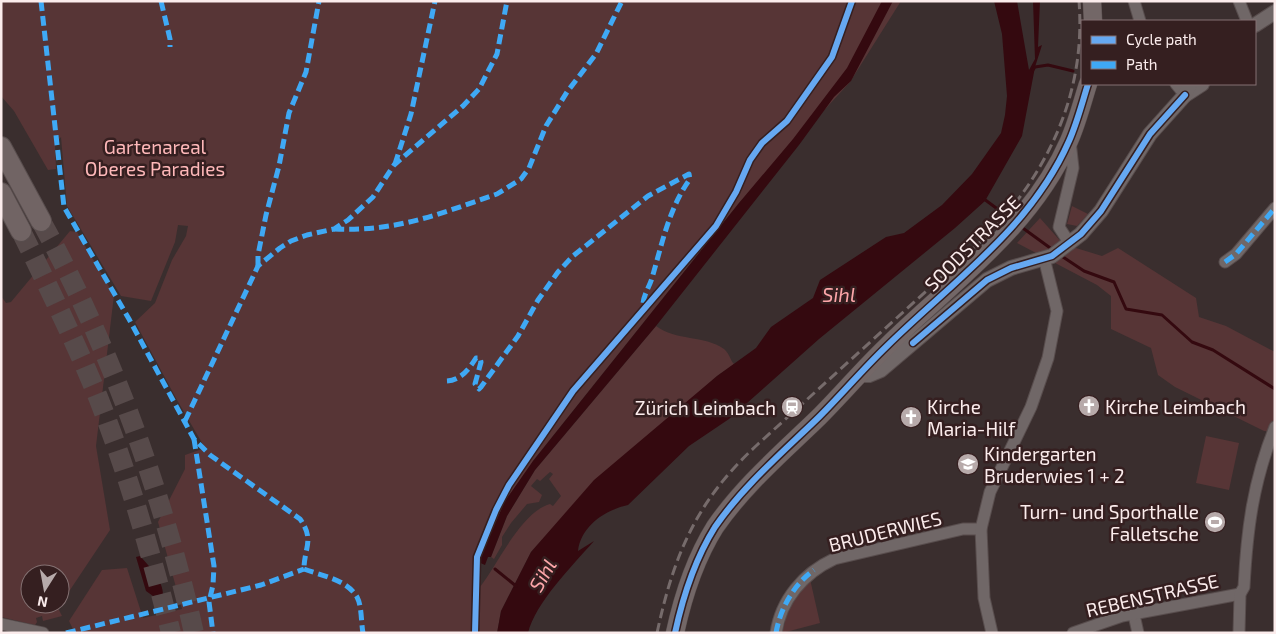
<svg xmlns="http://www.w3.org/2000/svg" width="1276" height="634" font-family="'Exo 2',sans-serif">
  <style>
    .green { fill: #573536; fill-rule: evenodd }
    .water { fill: #34090f }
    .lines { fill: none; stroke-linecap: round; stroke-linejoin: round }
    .stream { stroke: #34090f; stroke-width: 3 }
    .motorway-tunnel { stroke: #574a4a; stroke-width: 20; stroke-dasharray: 20 10; stroke-linecap: butt }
    .minor-casing { stroke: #584d4d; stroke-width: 13 }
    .tertiary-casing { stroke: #584d4d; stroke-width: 16 }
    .primary-casing { stroke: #584d4d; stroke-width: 19 }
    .motorway-casing { stroke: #584d4d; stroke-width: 22 }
    .minor { stroke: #706767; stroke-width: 11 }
    .tertiary { stroke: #706767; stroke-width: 14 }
    .primary { stroke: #736767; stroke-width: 18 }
    .motorway { stroke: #716464; stroke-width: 20 }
    .rail { stroke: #766b6b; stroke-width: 3; stroke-dasharray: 10 5; stroke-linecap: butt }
    .quiet { stroke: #3fa9f5; stroke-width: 5; stroke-dasharray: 10 5; stroke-linecap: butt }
    .cycleway-casing { stroke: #351f20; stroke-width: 9 }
    .cycleway { stroke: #66a8f1; stroke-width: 6 }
    .labels { text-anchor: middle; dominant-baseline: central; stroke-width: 5; stroke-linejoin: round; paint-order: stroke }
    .park-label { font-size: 19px; fill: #feb8b9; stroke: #351f20 }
    .street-label { font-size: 19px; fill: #fbecec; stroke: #351f20 }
    .poi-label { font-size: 19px; fill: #fbecec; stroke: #351f20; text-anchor: start }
    .water-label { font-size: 20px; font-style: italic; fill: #fda6a9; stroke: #351f20 }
  </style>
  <rect width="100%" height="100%" fill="#3a2e2e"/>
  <g class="green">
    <path d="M1,1H901L850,82L739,203L533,461L487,539L472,578L480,587C498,564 521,512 550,504L553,506L561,496L549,479L553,474L550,472L540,481L537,479L531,486L542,495L539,502L527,504L511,523L502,537V545L494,559L491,557L507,516L535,470L656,326C676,341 704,335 724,349C730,354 730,360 734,364L717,376L560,520L531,552L501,611L497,633H75L69,621L102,570L127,568L143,618L182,609L158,522L185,469V455L205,448L177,400L135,322L155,303L172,260L186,236L188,226L178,225L175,242L151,301L121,296L67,206L61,137L55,144L56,169L48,170L14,111L1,96Z"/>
    <polygon points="1072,206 1088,214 1077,226 1067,224"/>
    <polygon points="1040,218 1063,244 1102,256 1118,248 1196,298 1199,317 1226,326 1275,352 1275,432 1264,431 1175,387 1158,375 1151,348 1111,329 1111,296 1097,285 1017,243"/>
    <path d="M70,231L77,232L114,295L96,446L110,530L58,608L62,616L43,621L42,616L36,618L37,622L35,625L1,617V296L6,303L11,302ZM30,574H60V604H30Z"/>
    <polygon points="1206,436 1239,443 1229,490 1196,483"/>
    <polygon points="810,579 820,623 782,633 785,622 783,621 796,596"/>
  </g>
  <g class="water">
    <polygon points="882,1 893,1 851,81 834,97 799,145 656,326 535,470 507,516 491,557 488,557 485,565 478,562 505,501 533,461 739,203 793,139 847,68"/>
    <path d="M994,1H1017L1029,70L1035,59L1033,1H1040L1038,47L1042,45L1035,67L1022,136L985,201L955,228L819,339L729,419L689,446L628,505C605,510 581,526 578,551L594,541C573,565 535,603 528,633H497L501,611L531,552L594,480L717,376L756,348L771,327L813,298L820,280L886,237L904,233L942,205L972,174L1001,133L1005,115L1007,96L1002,34Z"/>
    <path d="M140,556C150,567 163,580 163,595L153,596L146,591L136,557Z"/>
  </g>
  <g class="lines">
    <g class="stream">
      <polyline points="1033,70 1035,67 1048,65 1073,71"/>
      <polyline points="984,199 1011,219"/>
      <polyline points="1020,226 1053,250"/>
      <polyline points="1060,255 1084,271 1114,282 1126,309 1162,315 1192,342 1213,350 1275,389"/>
      <polyline points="495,569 516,586"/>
    </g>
    <g class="motorway-tunnel">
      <path d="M41,221C111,349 162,490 194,633"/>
      <path d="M21,231C48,286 75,341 98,397C128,473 151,553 171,633"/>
    </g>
    <g class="minor-casing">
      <g id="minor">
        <polyline points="1134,1 1140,21"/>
        <polyline points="1239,1 1247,21"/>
        <polyline points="1176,84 1185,95"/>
        <polyline points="1070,244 1059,227 1073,168 1070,141"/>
        <polyline points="1225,262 1236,254 1275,208"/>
        <polyline points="1134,615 1138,633"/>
        <polyline points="1,624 43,633"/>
        <path d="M776,633C781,599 804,573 834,559L963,529H981"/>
        <polyline points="992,633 984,598 981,529 990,492 1031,407 1048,358 1057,311 1044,258"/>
        <polyline points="1073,633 1122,616 1240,594"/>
        <path d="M1239,633L1240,594L1244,587C1247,529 1253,482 1275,427"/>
      </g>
    </g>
    <g class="tertiary-casing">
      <g id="tertiary">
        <polyline points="1255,25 1275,12"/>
        <polyline points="1185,95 1202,84"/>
        <polyline points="859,375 869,375 881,370 987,280 1011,268 1052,256 1081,234 1101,211 1150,134 1185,95 1190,84"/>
      </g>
    </g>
    <g class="primary-casing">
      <g id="primary">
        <polyline points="1092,1 1093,21"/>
        <path d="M675,633C683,596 695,559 715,527C744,485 783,452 819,417C842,394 863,369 887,346C952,282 1031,228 1069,141C1077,123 1082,103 1088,84"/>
      </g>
    </g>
    <g class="motorway-casing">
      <g id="motorway">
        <polyline points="1,147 41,221"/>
        <polyline points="1,193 21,231"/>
      </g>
    </g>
    <use href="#minor" class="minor"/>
    <use href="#tertiary" class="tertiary"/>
    <use href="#primary" class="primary"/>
    <use href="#motorway" class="motorway"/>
    <path class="rail" d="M657,633C674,554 697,500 757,445L989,234C1050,169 1086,91 1079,1"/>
    <g class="quiet">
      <path d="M41,1L64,207L129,319L194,439L210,455L300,519C315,540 304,548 304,569"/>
      <polyline points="161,1 170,39 170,47"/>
      <polyline points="395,164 411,114 435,1"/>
      <path d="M334,229C396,232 439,214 497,194L521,179L529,168L546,126L567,92L596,54L622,1"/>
      <polyline points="1225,262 1236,254 1275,208"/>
      <polyline points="258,266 258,255 266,215 279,166 289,113 306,72 319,1"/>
      <path d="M447,381C461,380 469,369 476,358H480L481,362L475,384L479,389L481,387L518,336L538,300L558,272L573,256L648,196L689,174L690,179C669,208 662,244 652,278C649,288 642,297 643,308"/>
      <polyline points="185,421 258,266 280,248 291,241 307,235 334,229 348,220 373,197 394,165 463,106 479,89 497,54 507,1"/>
      <polyline points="194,439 214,566 213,585 209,602 213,633"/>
      <path d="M304,569C322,576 346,579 357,597C362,606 361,623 363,633"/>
      <polyline points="66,633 261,585 304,569"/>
      <path d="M776,633C780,609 794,584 814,570"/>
    </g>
    <g class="cycleway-casing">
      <g id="cycleway">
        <polyline points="913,343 987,280 1011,268 1052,256 1081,234 1101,211 1150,134 1185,95"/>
        <polyline points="475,633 477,557 496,510 509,485 573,391 716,226 736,192 750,160 762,143 787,121 832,57 852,1"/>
        <path d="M675,633C683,596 695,559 715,527C744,485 783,452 819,417C842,394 863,369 887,346C952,282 1031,228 1069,141C1077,123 1082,103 1088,84"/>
      </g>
    </g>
    <use href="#cycleway" class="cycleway"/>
  </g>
  <defs>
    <g id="church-disc" transform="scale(1.125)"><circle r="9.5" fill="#b7aaaa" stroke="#351f20"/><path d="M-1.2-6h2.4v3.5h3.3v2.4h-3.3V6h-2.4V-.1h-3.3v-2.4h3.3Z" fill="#fff"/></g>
    <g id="station-disc" transform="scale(1.125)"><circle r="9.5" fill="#b7aaaa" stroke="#351f20"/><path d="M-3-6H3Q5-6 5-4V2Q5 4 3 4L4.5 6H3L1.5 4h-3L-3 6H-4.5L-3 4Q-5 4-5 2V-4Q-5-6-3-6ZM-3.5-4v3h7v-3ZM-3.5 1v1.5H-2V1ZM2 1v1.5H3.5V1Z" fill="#fff"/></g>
    <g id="school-disc" transform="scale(1.125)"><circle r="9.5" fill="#b7aaaa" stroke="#351f20"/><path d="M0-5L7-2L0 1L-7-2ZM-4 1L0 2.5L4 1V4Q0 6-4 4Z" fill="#fff"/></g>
    <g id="stadium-disc" transform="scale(1.125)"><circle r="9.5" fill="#b7aaaa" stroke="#351f20"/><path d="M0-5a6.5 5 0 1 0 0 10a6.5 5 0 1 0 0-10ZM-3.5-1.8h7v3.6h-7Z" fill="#fff"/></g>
  </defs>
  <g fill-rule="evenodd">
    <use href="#church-disc" x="1089" y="406"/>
    <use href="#station-disc" x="792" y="407"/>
    <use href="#church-disc" x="911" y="417"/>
    <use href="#school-disc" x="968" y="464"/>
    <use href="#stadium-disc" x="1215" y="522"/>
  </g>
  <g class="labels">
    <g class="park-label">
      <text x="155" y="146">Gartenareal<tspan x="155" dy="22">Oberes Paradies</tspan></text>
    </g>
    <g class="street-label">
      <text transform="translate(972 243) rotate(-45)">SOODSTRASSE</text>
      <text transform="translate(885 531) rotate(-14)">BRUDERWIES</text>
      <text transform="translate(1152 595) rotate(-13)">REBENSTRASSE</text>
    </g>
    <g class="poi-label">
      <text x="927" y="406">Kirche<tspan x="927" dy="22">Maria-Hilf</tspan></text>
      <text x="1105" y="406">Kirche Leimbach</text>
      <text x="776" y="407" text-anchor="end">Zürich Leimbach</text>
      <text x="984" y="453">Kindergarten<tspan x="984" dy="22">Bruderwies 1 + 2</tspan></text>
      <text x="1199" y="511" text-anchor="end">Turn- und Sporthalle<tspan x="1199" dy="22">Falletsche</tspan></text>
    </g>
    <g class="water-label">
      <text x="839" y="294">Sihl</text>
      <text transform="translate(542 575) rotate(-60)">Sihl</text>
    </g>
  </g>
  <rect width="1276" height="634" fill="none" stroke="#fbecec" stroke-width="5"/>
  <rect x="1081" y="20" width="175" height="65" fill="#351f20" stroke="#847172"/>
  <rect x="1091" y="36" width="25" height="8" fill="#66a8f1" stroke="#847172"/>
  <text x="1126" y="45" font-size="15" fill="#fbecec">Cycle path</text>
  <rect x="1091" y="61" width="25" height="8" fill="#3fa9f5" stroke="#847172"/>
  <text x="1126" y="70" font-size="15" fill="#fbecec">Path</text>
  <g transform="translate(45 589) rotate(191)"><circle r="24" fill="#351f20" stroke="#847172"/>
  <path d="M0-4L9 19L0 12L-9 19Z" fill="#b7aaaa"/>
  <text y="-8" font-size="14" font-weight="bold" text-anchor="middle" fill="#fbecec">N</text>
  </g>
</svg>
